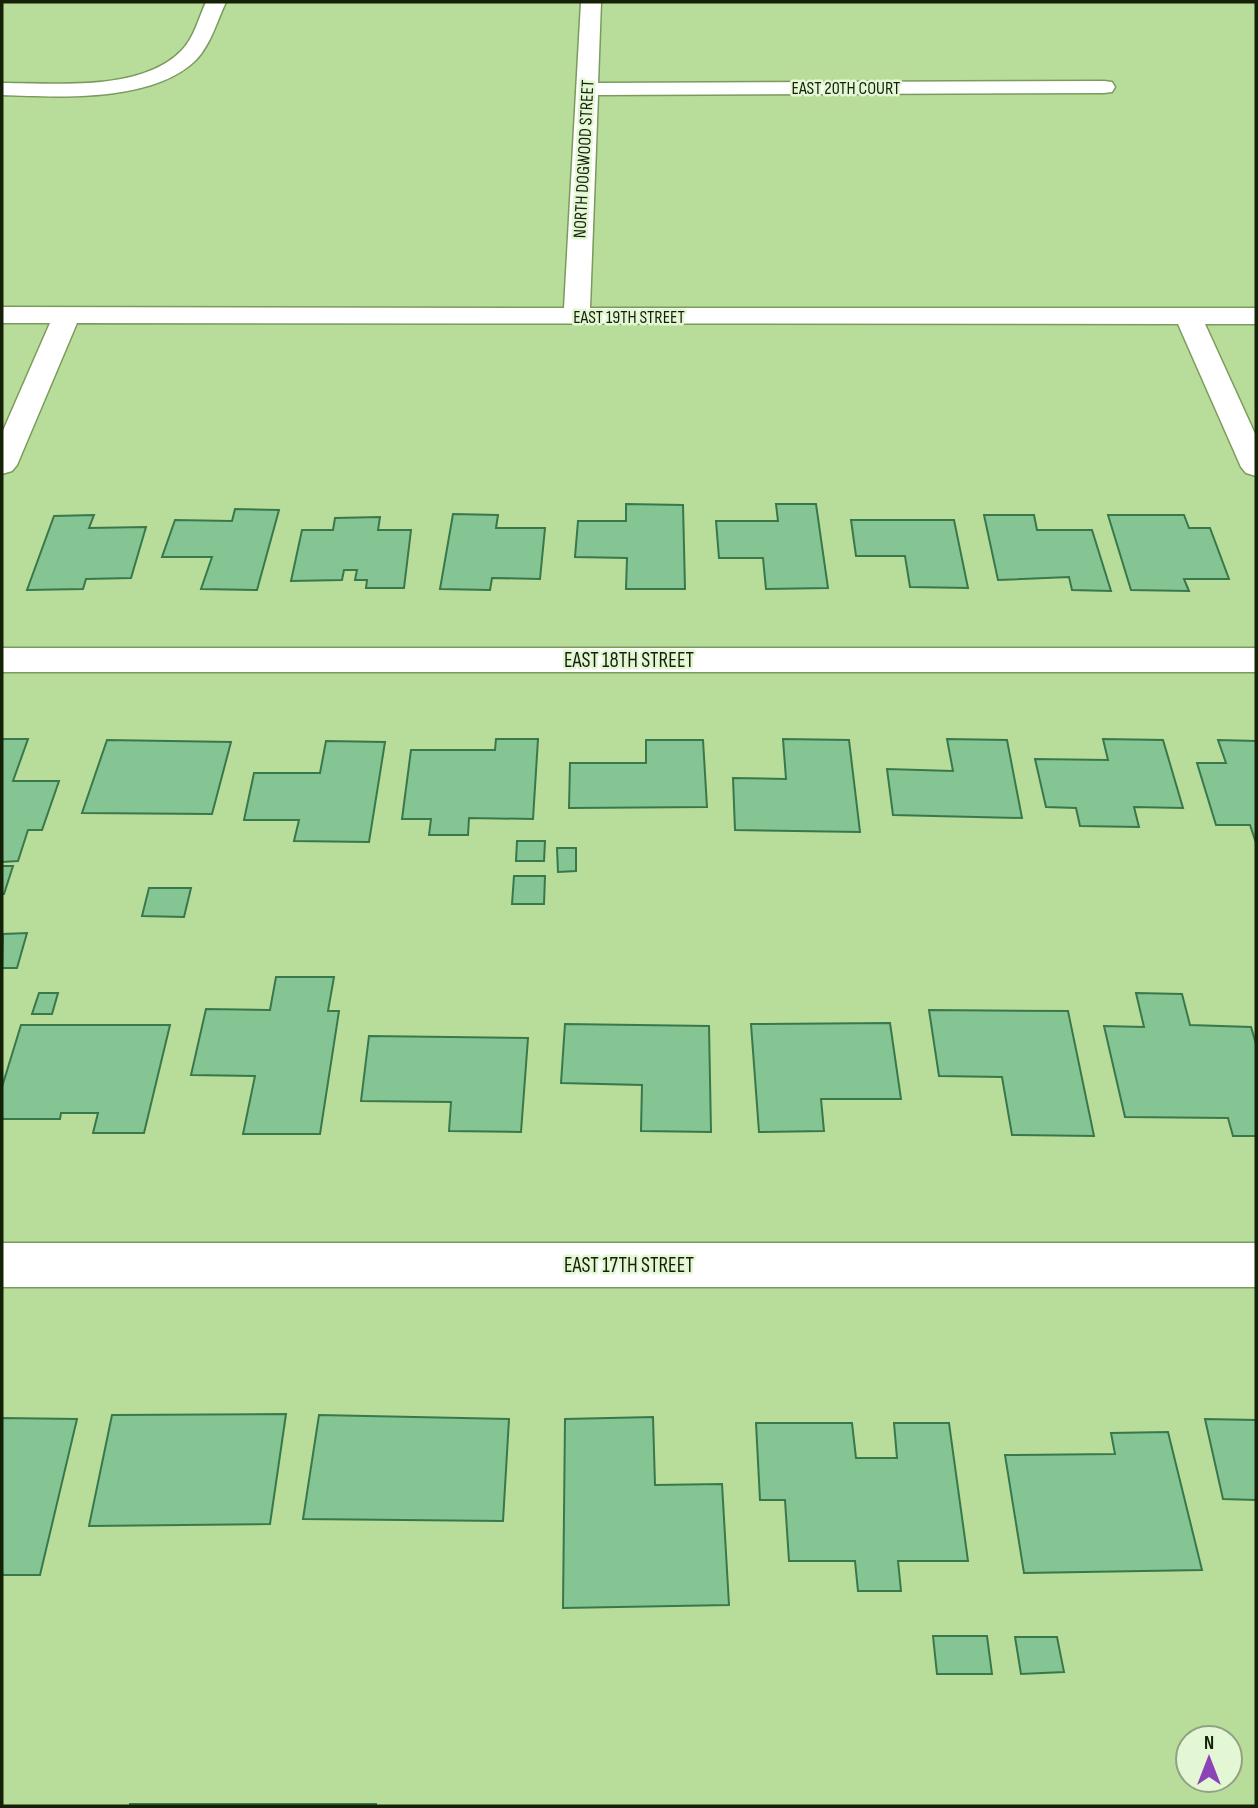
<svg xmlns="http://www.w3.org/2000/svg" width="1258" height="1808" font-family="'Sofia Sans Condensed',sans-serif">
  <style>
    .building { fill: #85c594; stroke: #39784b; stroke-width: 2 }
    .lines { fill: none; stroke-linecap: round; stroke-linejoin: round }
    .street-casing { stroke: #7a9b5c; stroke-width: 3 }
    .street { fill: #fff; fill-rule: evenodd }
    .labels { text-anchor: middle; dominant-baseline: central; stroke-width: 5; stroke-linejoin: round; paint-order: stroke }
    .far-street-label { font-size: 18px; fill: #142107; stroke: #e4f7d5 }
    .street-label { font-size: 21px; fill: #142107; stroke: #e4f7d5 }
  </style>
  <rect width="100%" height="100%" fill="#b8dc9a"/>
  <g class="building">
    <polygon points="626,504 683,505 685,589 626,589 627,558 575,557 578,521 626,521"/>
    <polygon points="776,504 816,504 828,588 766,589 763,558 719,558 716,521 778,521"/>
    <polygon points="235,509 279,510 257,590 201,589 212,557 162,557 175,520 232,521"/>
    <polygon points="453,514 498,515 496,528 545,528 540,579 492,578 490,590 440,589"/>
    <polygon points="94,515 89,528 146,527 131,578 86,579 83,589 27,590 54,516"/>
    <polygon points="984,515 1034,515 1037,530 1092,530 1111,591 1072,590 1069,577 998,580"/>
    <polygon points="1108,515 1184,515 1189,528 1210,528 1229,579 1184,579 1189,591 1131,590"/>
    <polygon points="380,517 378,530 411,530 404,588 366,588 367,580 355,580 357,570 344,570 342,580 291,581 302,530 333,530 335,518"/>
    <polygon points="851,520 954,520 968,588 910,587 905,556 856,556"/>
    <polygon points="2,739 28,739 13,781 59,781 42,830 28,830 18,861 2,862"/>
    <polygon points="496,739 538,739 533,819 469,818 468,835 429,835 431,819 402,819 411,750 495,750"/>
    <polygon points="783,739 849,740 860,832 735,830 733,778 786,779"/>
    <polygon points="947,739 1007,740 1022,818 893,815 887,769 953,771"/>
    <polygon points="1103,739 1163,740 1183,808 1134,807 1139,827 1080,826 1076,808 1046,807 1035,759 1108,760"/>
    <polygon points="107,740 231,742 212,814 82,813"/>
    <polygon points="646,740 703,740 707,807 569,808 570,763 646,763"/>
    <polygon points="1218,740 1256,741 1256,843 1250,825 1216,825 1197,763 1226,763"/>
    <polygon points="326,741 385,742 369,842 294,841 299,820 244,820 254,773 320,773"/>
    <polygon points="517,841 545,841 544,861 516,861"/>
    <polygon points="557,848 576,848 576,871 558,872"/>
    <polygon points="2,866 13,866 4,894 2,894"/>
    <polygon points="514,876 545,876 544,904 512,904"/>
    <polygon points="149,888 191,888 184,917 142,916"/>
    <polygon points="27,933 17,968 2,968 3,934"/>
    <polygon points="276,977 334,977 328,1011 339,1011 320,1134 243,1134 255,1076 191,1075 206,1009 270,1010"/>
    <polygon points="39,993 58,993 52,1014 32,1014"/>
    <polygon points="1136,993 1182,994 1190,1025 1251,1027 1256,1044 1256,1136 1233,1136 1228,1118 1125,1117 1104,1026 1144,1027"/>
    <polygon points="929,1010 1068,1011 1094,1136 1012,1135 1002,1077 939,1076"/>
    <polygon points="890,1023 901,1099 821,1099 824,1131 759,1132 751,1024"/>
    <polygon points="565,1024 709,1026 711,1132 641,1131 642,1085 561,1083"/>
    <polygon points="21,1025 170,1025 144,1133 93,1133 98,1113 61,1113 60,1119 2,1119 2,1087"/>
    <polygon points="369,1036 528,1038 521,1132 449,1131 451,1102 361,1101"/>
    <polygon points="286,1414 270,1524 89,1526 112,1415"/>
    <polygon points="319,1415 509,1419 503,1521 303,1519"/>
    <polygon points="653,1417 655,1485 722,1484 729,1605 563,1608 565,1419"/>
    <polygon points="2,1418 77,1419 40,1575 2,1575"/>
    <polygon points="1205,1419 1256,1420 1256,1500 1223,1499"/>
    <polygon points="756,1423 852,1423 856,1458 897,1458 894,1423 949,1423 968,1561 898,1561 901,1591 858,1591 855,1561 789,1561 785,1500 760,1500"/>
    <polygon points="1168,1432 1202,1570 1024,1573 1005,1455 1115,1454 1111,1433"/>
    <polygon points="933,1636 987,1636 992,1674 937,1674"/>
    <polygon points="1015,1637 1057,1637 1064,1672 1021,1674"/>
    <rect x="130" y="1804" width="246" height="2"/>
  </g>
  <g class="lines">
    <g class="street-casing">
      <g id="street">
        <path d="M206,2H226C217,21 211,44 196,60C152,103 59,97 2,95V83C56,83 142,92 182,50C194,38 199,17 206,2Z"/>
        <polygon points="581,2 601,2 598,83 1104,81 1112,82 1115,87 1112,92 1104,93 598,95 590,308 1256,308 1256,324 1205,324 1256,436 1256,476 1246,473 1241,467 1178,324 77,323 17,465 12,471 2,474 2,433 50,323 2,323 2,307 564,308"/>
        <rect x="2" y="648" width="1254" height="24"/>
        <rect x="2" y="1243" width="1254" height="44"/>
      </g>
    </g>
    <use href="#street" class="street"/>
  </g>
  <g class="labels">
    <g class="far-street-label">
      <text x="846" y="88">EAST 20TH COURT</text>
      <text transform="translate(584 159) rotate(-87)">NORTH DOGWOOD STREET</text>
      <text x="629" y="317">EAST 19TH STREET</text>
    </g>
    <g class="street-label">
      <text x="629" y="660">EAST 18TH STREET</text>
      <text x="629" y="1265">EAST 17TH STREET</text>
    </g>
  </g>
  <rect width="1258" height="1808" fill="none" stroke="#142107" stroke-width="7"/>
  <g transform="translate(1209 1759)"><circle r="33" fill="#e4f7d5" stroke="#91a183" stroke-width="2"/>
  <path d="M0-5L12 26L0 18L-12 26Z" fill="#8c43b5"/>
  <text y="-10" font-size="19" font-weight="bold" text-anchor="middle" fill="#142107">N</text>
  </g>
</svg>
